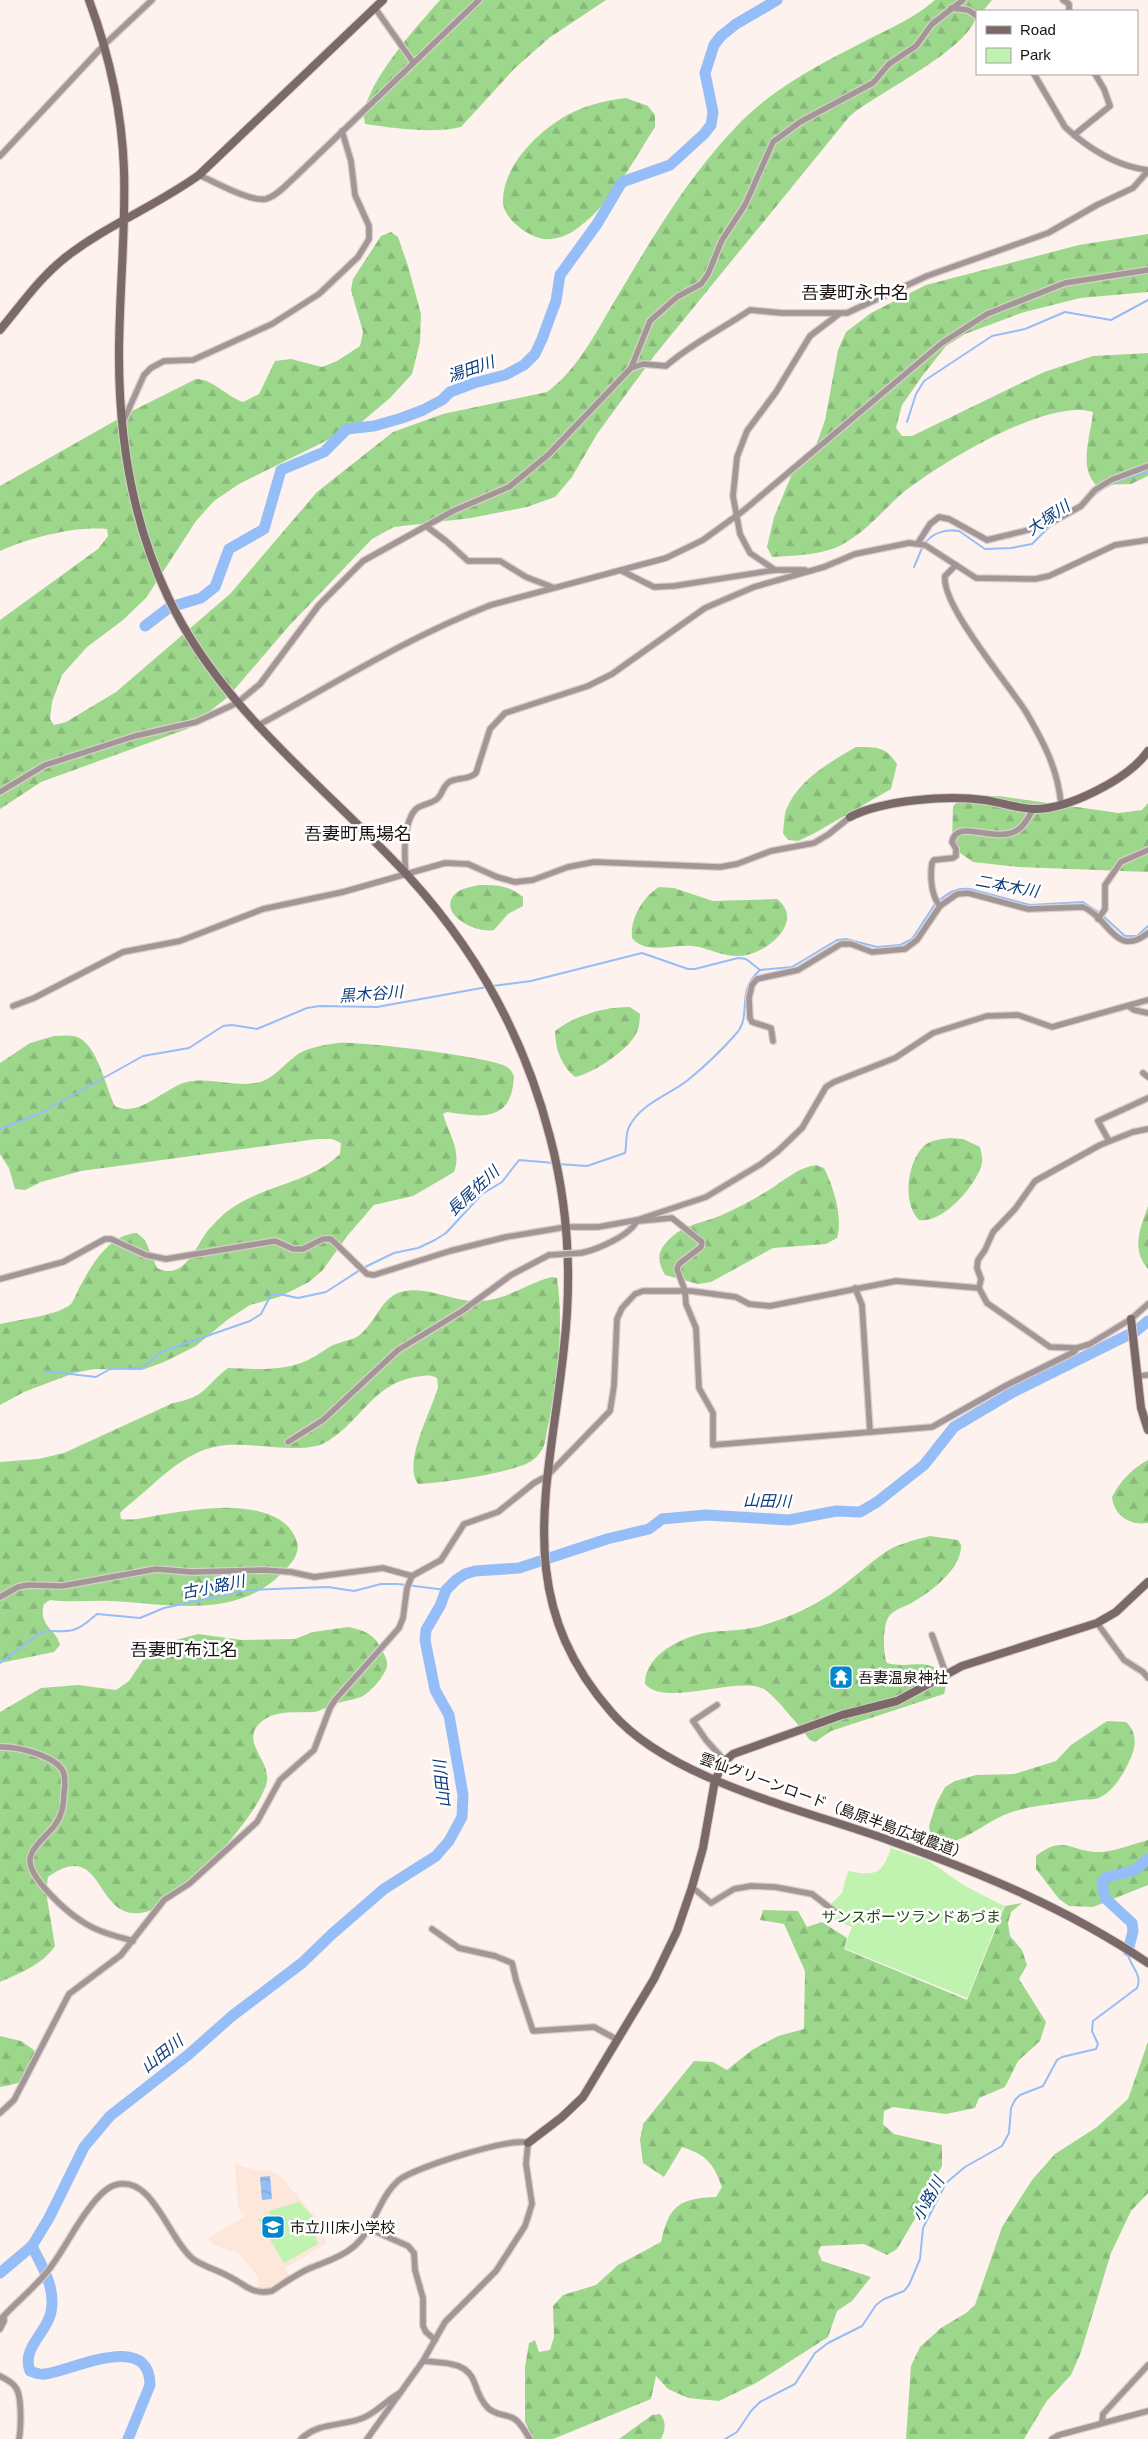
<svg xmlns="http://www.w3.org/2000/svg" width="1148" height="2439" font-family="Arial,'Noto Sans JP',sans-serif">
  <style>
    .education { fill: #fde6da }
    .forest { fill: url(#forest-firs) }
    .park { fill: #bff3af }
    .water { fill: url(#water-waves) }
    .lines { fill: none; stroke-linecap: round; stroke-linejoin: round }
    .stream { stroke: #95bdf7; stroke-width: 2 }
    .river { stroke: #95bdf7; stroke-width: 11 }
    .street-casing { stroke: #daceca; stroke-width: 8 }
    .secondary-casing { stroke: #daceca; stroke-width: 10 }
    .street { stroke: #a39697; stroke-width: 5.5 }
    .secondary { stroke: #7b696a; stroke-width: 8 }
    .street-bridge-casing { stroke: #daceca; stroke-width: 8; stroke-linecap: butt }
    .street-bridge { stroke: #a39697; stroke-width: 5.5 }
    .labels { text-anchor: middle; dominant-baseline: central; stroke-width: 5; stroke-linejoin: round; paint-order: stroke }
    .poi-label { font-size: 15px; fill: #1c1310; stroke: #fff; text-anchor: start }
    .street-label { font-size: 15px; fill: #1c1310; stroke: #fff }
    .park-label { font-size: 15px; fill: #244917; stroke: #fff }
    .water-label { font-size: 16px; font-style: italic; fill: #0d3c7b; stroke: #fff }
    .quarter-label { font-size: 18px; fill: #1c1310; stroke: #fff }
  </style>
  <defs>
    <pattern id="forest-firs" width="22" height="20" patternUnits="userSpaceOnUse" patternTransform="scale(1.25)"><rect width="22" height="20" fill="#9dd78c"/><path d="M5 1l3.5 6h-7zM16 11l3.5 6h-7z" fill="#87b878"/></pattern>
    <pattern id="water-waves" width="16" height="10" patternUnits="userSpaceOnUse" patternTransform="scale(1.25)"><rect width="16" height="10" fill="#95bdf7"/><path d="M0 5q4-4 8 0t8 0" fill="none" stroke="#80a2d3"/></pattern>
  </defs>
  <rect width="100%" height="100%" fill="#fef2ee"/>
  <polygon class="education" points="235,2164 260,2171 270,2170 281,2177 314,2215 327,2243 285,2268 290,2277 266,2289 258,2289 258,2277 240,2254 214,2245 208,2238 245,2216 238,2208"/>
  <g class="forest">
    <path d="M440,0H606L549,38L514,69L461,127C433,134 393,128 365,124C356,92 420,23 440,0Z"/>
    <path d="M935,0H992L983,11H977C977,47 875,93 849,117L654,356L597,434L572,477L555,497L527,507L471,518L394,527L372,539L288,627L228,697L187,729L41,782L0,809V620L98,549L108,536L107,529C74,526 29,538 0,551V486L134,410L196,379C213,379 226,396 243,402L259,394L275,361L291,359L322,367L337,361L360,346L363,332L351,290L353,279L381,236L391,232L398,237L408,266L421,314L420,342L412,374L390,398L358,425L239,484L214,501L196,521L146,598L123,620L87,647L62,675L52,702L50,719L54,725L66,722L116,692L230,594L317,492L393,432L443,414L547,392C580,368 599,326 620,292C654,235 689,176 735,128C772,88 819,65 867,40C891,28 914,18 935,0Z"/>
    <path d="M626,98L648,106L655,115V127C633,161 612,203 579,227C570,235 556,240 544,239C528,237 504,219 503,203C501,164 546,123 578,110C594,103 610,100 626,98Z"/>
    <path d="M1148,234V292L1080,298L1021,313L965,334L946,346L923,375L902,405L896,428L902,436H912L1044,372L1093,356L1148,353V476L1131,484L1096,485C1078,467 1091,435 1093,412C1047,397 933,467 898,497C880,514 865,532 843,544C824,555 793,556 772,557L767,547L774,517L792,474L817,443L825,420L838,350L846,332L871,313L926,285L1079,245Z"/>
    <path d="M856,747C875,747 886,746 897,764L891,789L813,834L798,841L788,840L783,833C784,826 784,816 786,810C798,780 830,762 856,747Z"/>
    <polygon points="998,796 1119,813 1142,810 1148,803 1148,872 1019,867 973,862 956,850 952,841 953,806 963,797"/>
    <path d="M479,885C497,885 508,885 523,897V906L508,914L494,930C476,934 438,914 454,895C460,888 471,887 479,885Z"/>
    <path d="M659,887L674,888L713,901L777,899C804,920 771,950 747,955C729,959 715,951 699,947C682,943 665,950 648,947C642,946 636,943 632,938C630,918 643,897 659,887Z"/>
    <path d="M630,1007L640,1014C640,1021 639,1028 636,1034C628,1050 592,1074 575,1077C561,1066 555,1048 555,1031C576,1015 604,1007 630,1007Z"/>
    <path d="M54,1036C63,1036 74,1034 81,1039C99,1051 106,1088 115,1106C138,1119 165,1087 187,1082C210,1077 232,1087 255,1083C278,1080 288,1055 309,1049C318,1046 329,1044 338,1043C359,1041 493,1057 507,1067C510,1068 512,1073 514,1076C512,1121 484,1118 447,1112L443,1114C449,1135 462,1150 454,1172L413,1196L374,1205L348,1235L322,1271L309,1282L279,1297L250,1305L227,1320L196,1346L164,1362L142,1370L94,1369L74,1373L24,1392L0,1405V1324C17,1320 60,1315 71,1304C75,1299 78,1289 82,1283C93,1262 111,1234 137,1233L145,1240L157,1268C183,1281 194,1250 206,1233C211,1226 219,1219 225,1213C259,1185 308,1185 340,1154L341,1143L332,1139H317L81,1171L41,1182L25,1190L15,1189L9,1168L0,1154V1063L30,1043Z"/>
    <path d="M950,1138L963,1139L980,1147C981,1152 983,1158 982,1163C977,1185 943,1224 919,1220C902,1203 907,1162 924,1146C931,1140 941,1139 950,1138Z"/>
    <path d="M816,1165L824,1168C834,1188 843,1217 837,1238L826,1244L773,1248L711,1282L698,1284L665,1275C659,1264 656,1254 665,1244C681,1224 701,1224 722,1215C738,1208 754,1199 769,1190C785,1180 797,1168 816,1165Z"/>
    <path d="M1148,1206V1269C1131,1249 1140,1229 1148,1206Z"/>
    <path d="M552,1277L557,1278C564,1326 558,1379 548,1426C546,1433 546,1442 543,1448C541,1452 536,1458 533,1460C515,1473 441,1483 418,1484C402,1463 432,1410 438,1387L437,1378C429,1374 424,1376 415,1377C373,1384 361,1421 328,1441C304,1457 249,1440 219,1446C181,1452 154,1486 125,1508L120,1513L121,1519C133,1521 147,1517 159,1515C192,1510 228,1503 261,1512C277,1516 292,1525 297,1542C300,1554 292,1563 284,1571C238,1620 170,1604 111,1601C91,1600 71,1603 50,1600L44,1604C38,1627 56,1628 60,1645L54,1652L0,1663V1462L38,1459L64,1453L173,1403C207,1397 204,1386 228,1368C256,1369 285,1372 310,1359C319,1355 327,1347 336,1344C347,1340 355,1340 363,1332C375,1321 382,1299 398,1293C424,1283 454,1303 480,1301C507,1300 527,1283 552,1277Z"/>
    <path d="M1148,1460V1523C1129,1526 1114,1515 1112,1497C1119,1482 1134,1467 1148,1460Z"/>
    <path d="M930,1536L958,1540L961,1545C962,1568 932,1591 913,1602C907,1606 895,1609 890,1615C882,1623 883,1654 887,1663C914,1670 932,1653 947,1682L944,1694L831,1731L815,1742L810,1740C802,1729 774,1695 764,1689C737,1675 665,1708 645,1684C644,1654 685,1635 711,1632C729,1630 746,1631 764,1625C783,1619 806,1610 823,1599C845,1586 863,1568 884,1553C897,1544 914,1540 930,1536Z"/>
    <path d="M348,1627C361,1630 372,1632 379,1645C382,1651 388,1659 387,1666C385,1676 370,1693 361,1697C352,1700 344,1701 335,1704C328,1706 321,1711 314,1712C295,1713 274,1709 260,1723C239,1743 274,1762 266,1785C256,1818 182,1901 149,1911C93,1929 107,1835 48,1877L46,1892L55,1946C42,1965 20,1973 0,1982V1712L41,1688L78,1685L116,1690L129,1681L143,1660L165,1643L198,1634L242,1640L295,1639L313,1632Z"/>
    <path d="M1107,1721L1126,1722C1136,1731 1137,1744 1131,1757C1125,1772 1114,1791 1099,1798C1094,1800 1086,1799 1080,1800C1056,1804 1031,1805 1009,1813C984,1822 959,1849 932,1842L929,1826L936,1804L945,1787L955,1781L976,1775L1014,1774L1056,1761L1071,1745Z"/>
    <path d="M1148,1840V1885L1093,1907L1069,1906L1059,1899L1036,1869V1856C1064,1834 1071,1852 1098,1852C1114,1852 1133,1844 1148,1840Z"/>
    <path d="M1022,1903L1011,1912L1008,1923L1010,1936L1022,1950L1027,1965L1019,1979L1046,2022L1040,2041L1018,2061L1005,2087L979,2098L975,2108L946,2114L893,2107L884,2111L883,2124L894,2134L942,2145V2166L932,2183V2190L897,2249L887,2255L864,2244L821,2246L818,2252L822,2261L871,2277L852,2301L837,2311L828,2337L756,2383L719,2401L688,2398L668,2389L656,2376L651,2399L553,2439H534L525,2422V2367L529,2343L535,2340L539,2352L550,2350L554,2337L553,2306L563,2295L596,2285L618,2265L661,2242C669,2206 679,2198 716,2197L722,2187C713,2162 706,2155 682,2147L664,2177L643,2163L640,2140L643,2124L694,2061L713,2062L727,2070L752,2050L778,2036L804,2029L805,1971L784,1924L760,1920L763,1910L798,1911L807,1927L822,1922L847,1938L844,1949L967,2000L1005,1906Z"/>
    <path d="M0,2036L21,2041L34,2050C38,2078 24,2083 0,2087Z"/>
    <polygon points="1148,2042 1148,2193 1131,2211 1111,2253 1081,2352 1071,2375 1046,2402 1024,2439 906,2439 911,2366 920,2347 941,2328 966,2313 975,2305 1002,2227 1032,2180 1055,2154 1097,2127 1128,2099"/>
    <path d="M660,2414C667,2423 665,2429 661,2439H619L652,2415Z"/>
  </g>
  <g class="park">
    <path d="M891,1848L929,1861L965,1886L1004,1906L967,1998L844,1948L852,1927L832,1919V1903L842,1893L848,1871C875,1876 882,1875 891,1848Z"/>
    <polygon points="299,2202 312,2216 319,2232 315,2237 318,2244 284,2263 258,2219 270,2215 269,2211"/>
  </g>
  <polygon class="water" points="270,2176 272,2199 262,2200 260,2177"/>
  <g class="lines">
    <g class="stream">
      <polyline points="907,422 916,394 924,381 992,336 1025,329 1065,312 1111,320 1148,300"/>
      <path d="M1070,515C1087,508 1085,503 1097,493C1112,481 1130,477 1148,472"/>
      <path d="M927,541C934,532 948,529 959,531L985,549L1011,548L1032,544L1049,527L1059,521"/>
      <polyline points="914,567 922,548"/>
      <path d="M939,901C949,892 956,888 970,889L1030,905L1083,902L1100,913"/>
      <polyline points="1103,916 1125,936 1137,936 1148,926"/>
      <polyline points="760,970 792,967 837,940 846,939 877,947 900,945 912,939 935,904"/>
      <polyline points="492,986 531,981 642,953 688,969 695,969 738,958 746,959 760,970"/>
      <polyline points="0,1129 39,1114 143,1056 189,1048 223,1026 232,1025 257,1029 307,1008 320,1006 377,1007 487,987"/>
      <path d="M558,1164L587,1166L625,1153C627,1145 625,1135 629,1127C640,1104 669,1095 688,1080C705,1066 721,1051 735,1035C754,1015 734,993 760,970"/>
      <polyline points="44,1371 96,1377 110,1369 142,1368 161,1352 250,1321 261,1314 271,1295 279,1294 298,1298 326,1292 363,1268 394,1253 418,1248 435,1240 446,1233 482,1194 502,1182 519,1160 554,1163"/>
      <path d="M0,1663L40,1633C51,1629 62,1633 73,1630C82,1628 90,1620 97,1614L140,1618L164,1608L246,1590L328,1587L354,1591L381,1584H398L446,1590"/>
      <path d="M725,2439L737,2432L751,2411L760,2402L795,2384L815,2353L828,2343L862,2326L876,2305L884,2299L904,2291L909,2285L920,2259L923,2228L946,2183L965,2167L1002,2146L1009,2133L1011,2108L1015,2100L1020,2095L1043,2086L1057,2060L1062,2057L1096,2049L1098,2044L1092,2031L1093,2021L1137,1988C1143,1974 1130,1967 1128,1954"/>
    </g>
    <g class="river">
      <polyline points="145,626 170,607 201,598 215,587 229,549 264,529 281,470 324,452 347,429 374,426 402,418 423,410 442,400 450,392 474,383 505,375 524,365 535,354 542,339 556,301 560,275 597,224 622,182 670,165 704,134 711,125 713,112 705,73 714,45 721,36 736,24 777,0"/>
      <polyline points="1128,1951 1133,1931 1132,1923 1105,1898 1102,1882 1107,1877 1133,1871 1148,1859"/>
      <path d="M32,2246C42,2267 56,2287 51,2312C47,2333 21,2348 30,2371C35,2373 40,2375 45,2374C71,2371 150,2330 150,2385L128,2439"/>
      <polyline points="0,2273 32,2246 49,2218 84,2147 110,2116 188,2055 232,2016 302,1963 332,1934 384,1889 436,1856 449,1841 462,1817 463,1795 449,1715 435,1690 425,1640 426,1630 440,1606 446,1590 456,1580 465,1574 475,1571 519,1568 607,1539 649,1529 662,1519 706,1515 789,1520 836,1511 860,1512 877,1502 924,1465 954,1427 1013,1392 1136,1331 1148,1321"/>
    </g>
    <g class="street-casing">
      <g id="street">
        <polyline points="1063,0 1069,4 1069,11"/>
        <polyline points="375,8 413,62"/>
        <polyline points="951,8 968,10 977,16"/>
        <polyline points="1034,74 1065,127 1074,135"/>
        <path d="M1095,74L1104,89L1110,106L1074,135C1096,153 1120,167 1148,170"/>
        <polyline points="0,156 104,45 152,0"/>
        <path d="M199,175C215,182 250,202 266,199C277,196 287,184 295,177L479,0"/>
        <polyline points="631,368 650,321 677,297 701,284 708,274 722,240 745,205 773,142 800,122 873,83 889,64 916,46 932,24 963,0"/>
        <polyline points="123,422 144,375 151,368 164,361 193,360 272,324 319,294 358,257 369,239 369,226 355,195 351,161 342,131"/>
        <polyline points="426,526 446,541 468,561 500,561 526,577 552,587"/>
        <polyline points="918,543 930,524 939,517 949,519 987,540 1045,526 1081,506 1095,490 1111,480 1148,466"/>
        <path d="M956,565L945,576C941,605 1009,685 1026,712C1043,741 1058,769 1061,804"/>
        <polyline points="775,570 750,553 740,534 733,496 737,457 747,431 776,392 810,336 839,314"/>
        <polyline points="622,571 654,587 674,586 775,570 805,570"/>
        <path d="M257,726C334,684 410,636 491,605L666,558L703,540L743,511L942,343L987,314L1065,283L1148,270"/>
        <path d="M0,792L45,765L135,736L196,722L237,703L260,684L319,605L363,561L453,511L509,487L548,455L631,368L643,364L666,366C691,344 722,329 750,310L782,313H847L927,276L1048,233L1097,205L1133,188L1148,171"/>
        <path d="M406,874C404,857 403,822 416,809C422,804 431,804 437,799C443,794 443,784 451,781C460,777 469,780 476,773L490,729L505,713L588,686L612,674L705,608L754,587L824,567L855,554L909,543L925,545L976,578L1035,579L1049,576L1115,545L1148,540"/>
        <path d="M940,906C931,896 930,876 932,863L934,860L953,858L956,856V849L952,842C957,816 996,846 1019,829C1026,824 1029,816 1033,809"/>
        <polyline points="1098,919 1105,909 1105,885 1121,862 1148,850"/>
        <polyline points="13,1006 34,998 123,952 180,941 263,909 343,892 445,863 468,864 497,877 515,882 533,880 568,867 594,862 720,867 737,864 771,851 814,843 829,834 850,817"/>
        <polyline points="1128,1006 1134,1010 1148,1013"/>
        <path d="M773,1041L771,1028L752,1022L750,1018L749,998L752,985L757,979L798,970L841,944H851L872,952L905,949L917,940L940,906L957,894L968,893L1028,909L1083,907C1109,917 1115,959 1148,933"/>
        <polyline points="1143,1073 1148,1077"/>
        <polyline points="1148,1129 1133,1132 1100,1145 1035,1181 1015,1209 993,1232 985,1250 978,1260 977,1268 981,1279 979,1288 987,1303 1050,1347 1077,1348 1090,1344 1131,1319 1148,1304"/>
        <polyline points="1109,1141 1098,1121 1148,1098"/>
        <polyline points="639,1221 672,1218 702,1242 701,1247 679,1264 677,1269 685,1291 686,1304 696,1328 699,1388 713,1413 713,1445 932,1427 1007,1385 1074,1352 1077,1348"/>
        <path d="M581,1253C596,1250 632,1235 637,1220"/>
        <polyline points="0,1279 63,1262 105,1239 111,1239 146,1255 166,1259 275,1241 293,1249 303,1249 323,1239 331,1239 367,1274 374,1275 450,1251 506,1237 566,1227 598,1227 637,1220 706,1197 761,1164 778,1151 802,1128 826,1087 834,1082 895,1058 933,1033 987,1016 1018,1015 1052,1027 1148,1000"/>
        <polyline points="855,1288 862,1305 870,1432"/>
        <polyline points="1139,1376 1148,1375"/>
        <polyline points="288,1442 323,1420 398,1350 462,1311 511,1275 549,1255"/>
        <polyline points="0,1597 18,1587 28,1585 62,1586 156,1569 192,1572 264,1570 291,1572 314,1577 383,1568 412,1576"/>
        <polyline points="1097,1623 1124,1660 1143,1672 1148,1678"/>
        <polyline points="932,1635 946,1674"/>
        <polyline points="717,1705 693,1721 706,1740 725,1761"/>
        <path d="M0,1747C16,1746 59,1756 64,1774C65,1779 65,1787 64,1793C64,1804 62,1816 55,1825C48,1835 32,1846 30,1859C28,1878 68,1913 83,1922C98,1932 116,1936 133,1941"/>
        <polyline points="692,1887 711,1903 734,1889 751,1886 775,1887 812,1894 834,1911"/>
        <polyline points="432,1929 459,1948 495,1956 512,1963 516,1980 533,2031 594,2027 618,2040"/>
        <polyline points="0,2113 14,2100 69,1994 121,1955 164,1900 189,1884 257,1822 280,1780 314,1750 330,1708 335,1700 399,1628 403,1618 407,1588 412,1576 441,1560 464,1524 498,1512 534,1483 547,1476 610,1411 614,1386 617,1319 622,1308 635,1294 643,1291 691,1291 736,1297 749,1304 770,1306 896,1281 979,1288"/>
        <polyline points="370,2229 408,2246 414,2253 415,2270 423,2298 423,2326 426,2332 435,2340"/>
        <path d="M0,2320C16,2302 36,2287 50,2268C65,2248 75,2226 90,2207C96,2199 105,2188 115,2185C153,2174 168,2239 193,2259C204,2267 218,2270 230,2277C246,2285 252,2295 272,2291C282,2284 293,2277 304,2271C320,2263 337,2260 352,2248C375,2230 377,2199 399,2180C413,2168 514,2136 528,2143L526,2164L532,2204L525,2226L496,2271L445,2322L423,2361L367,2439"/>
        <polyline points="0,2329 4,2321 4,2316"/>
        <path d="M423,2361C444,2363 468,2361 475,2384C478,2393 481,2401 488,2408C495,2415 504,2414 513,2418C521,2422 525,2432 530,2439"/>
        <path d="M0,2376C5,2379 13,2382 16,2388C22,2396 21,2429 19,2439"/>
        <polyline points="1102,2423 1103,2414 1148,2365"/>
        <path d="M301,2439C317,2423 340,2426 360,2419C375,2415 386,2400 400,2393"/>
        <polyline points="1052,2439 1059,2435 1148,2411"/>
      </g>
    </g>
    <g class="secondary-casing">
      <g id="secondary">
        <path d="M89,0C109,54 122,113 124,170C126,232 119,294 119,356C119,439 132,521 168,597C222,712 326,786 410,878C478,953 525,1039 550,1137C568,1205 572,1278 564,1347C550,1485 509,1596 612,1713C671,1781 806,1810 891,1841C981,1873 1068,1909 1148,1963"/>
        <path d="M0,330C21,305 40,277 66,257C107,225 156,206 199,175L383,0"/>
        <path d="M850,817C882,800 948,795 984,800C1000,802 1016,808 1033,809C1067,810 1129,779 1148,751"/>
        <polyline points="1131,1319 1141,1408 1148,1430"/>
        <polyline points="528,2143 562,2117 583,2097 654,1979 677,1931 692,1887 703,1848 715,1780 725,1761 733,1754 842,1715 897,1701 962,1666 1097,1623 1116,1612 1148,1582"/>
      </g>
    </g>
    <use href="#street" class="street"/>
    <use href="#secondary" class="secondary"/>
    <g class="street-bridge-casing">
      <polyline id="street-bridge" points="549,1255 581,1253"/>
    </g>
    <use href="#street-bridge" class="street-bridge"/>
  </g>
  <defs>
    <g id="temple-square" transform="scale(1.25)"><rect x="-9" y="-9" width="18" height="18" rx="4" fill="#0286cd" stroke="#fff"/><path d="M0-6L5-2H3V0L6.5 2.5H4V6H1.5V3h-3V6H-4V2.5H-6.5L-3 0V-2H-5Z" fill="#fff"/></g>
    <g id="school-square" transform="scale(1.25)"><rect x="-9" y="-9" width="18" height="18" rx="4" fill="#0286cd" stroke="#fff"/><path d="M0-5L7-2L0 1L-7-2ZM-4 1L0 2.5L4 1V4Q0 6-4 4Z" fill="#fff"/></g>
  </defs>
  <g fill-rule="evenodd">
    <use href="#temple-square" x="841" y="1677"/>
    <use href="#school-square" x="273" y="2227"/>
  </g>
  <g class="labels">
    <g class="poi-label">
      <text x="858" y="1677">吾妻温泉神社</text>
      <text x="290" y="2227">市立川床小学校</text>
    </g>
    <g class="street-label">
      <text transform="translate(834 1806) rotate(20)">雲仙グリーンロード（島原半島広域農道）</text>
    </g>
    <g class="park-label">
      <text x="911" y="1916">サンスポーツランドあづま</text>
    </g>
    <g class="water-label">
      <text transform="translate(471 369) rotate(-19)">湯田川</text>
      <text transform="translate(1048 518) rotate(-34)">大塚川</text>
      <text transform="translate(1007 886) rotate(10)">二本木川</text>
      <text transform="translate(371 994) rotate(-4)">黒木谷川</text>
      <text transform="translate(473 1191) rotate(-43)">長尾佐川</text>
      <text transform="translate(767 1501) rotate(1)">山田川</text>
      <text transform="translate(213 1587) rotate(-11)">古小路川</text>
      <text transform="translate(442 1784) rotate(-96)">山田川</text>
      <text transform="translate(162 2054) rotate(-39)">山田川</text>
      <text transform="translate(928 2199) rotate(-61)">小路川</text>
    </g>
    <g class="quarter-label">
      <text x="855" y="293">吾妻町永中名</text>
      <text x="358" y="834">吾妻町馬場名</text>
      <text x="184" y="1650">吾妻町布江名</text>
    </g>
  </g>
  <rect x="976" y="10" width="162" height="65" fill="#ffffff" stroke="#a4a19f"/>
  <rect x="986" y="26" width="25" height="8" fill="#7b696a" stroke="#a4a19f"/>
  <text x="1020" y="35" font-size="15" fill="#1c1310">Road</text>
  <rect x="986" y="48" width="25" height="15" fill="#bff3af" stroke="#a4a19f"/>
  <text x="1020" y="60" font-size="15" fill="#1c1310">Park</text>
</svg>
